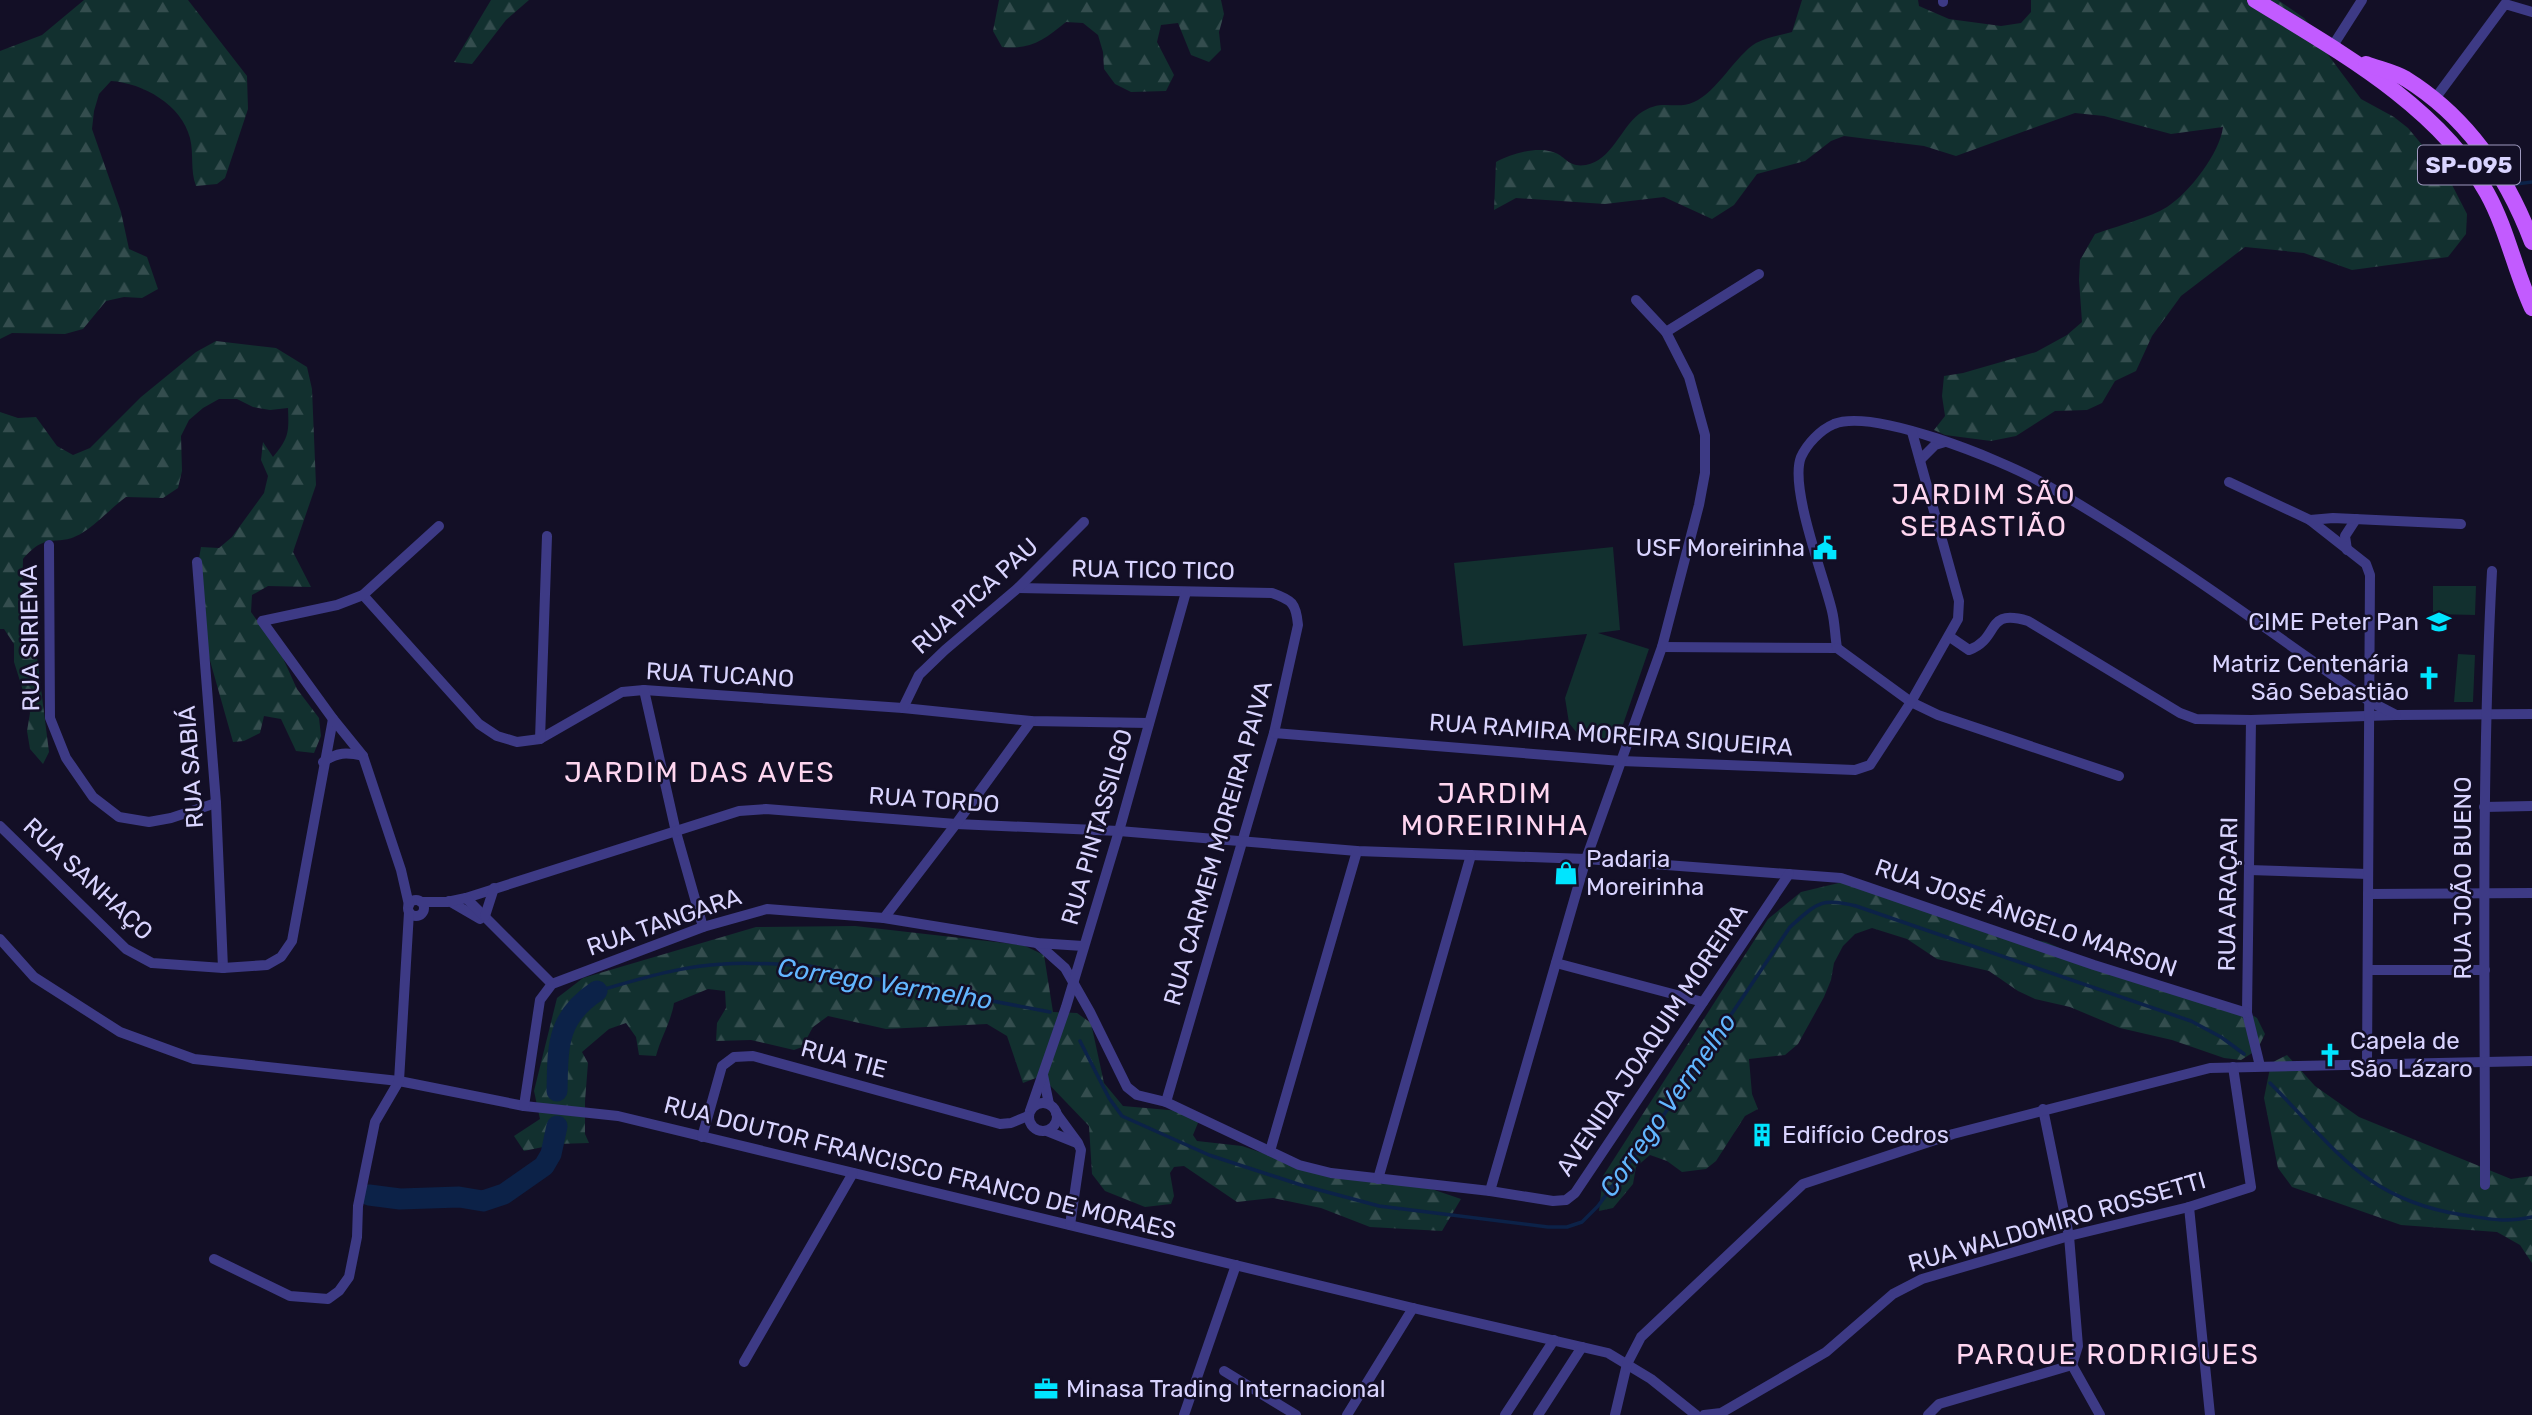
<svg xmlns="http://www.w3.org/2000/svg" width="2532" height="1415" font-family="Rubik,sans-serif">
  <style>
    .green { fill: #12302f }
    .forest { fill: url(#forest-firs) }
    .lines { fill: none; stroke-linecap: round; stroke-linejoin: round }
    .stream { stroke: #0c2248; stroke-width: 3.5 }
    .river { stroke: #0c2248; stroke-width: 21 }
    .minor { stroke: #3d3a85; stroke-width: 10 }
    .primary { stroke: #c25bff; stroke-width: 16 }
    .labels { text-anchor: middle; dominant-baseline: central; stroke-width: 5; stroke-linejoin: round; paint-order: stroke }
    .shield { fill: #130f26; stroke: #9e99be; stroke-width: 2 }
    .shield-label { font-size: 23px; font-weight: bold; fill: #d9d4ff }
    .poi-label { font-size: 24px; fill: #d9d4ff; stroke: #130f26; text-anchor: start }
    .street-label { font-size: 24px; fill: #d9d4ff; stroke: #130f26 }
    .water-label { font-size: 26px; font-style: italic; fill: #62b6ff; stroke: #130f26 }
    .quarter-label { font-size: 28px; letter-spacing: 2px; fill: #ffd6f0; stroke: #130f26 }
  </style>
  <defs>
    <pattern id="forest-firs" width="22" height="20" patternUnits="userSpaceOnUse" patternTransform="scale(1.75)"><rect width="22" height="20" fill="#12302f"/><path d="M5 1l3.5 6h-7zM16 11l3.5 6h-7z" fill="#344d4e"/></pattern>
  </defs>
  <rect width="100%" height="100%" fill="#130f26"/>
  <g class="green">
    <polygon points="1613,547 1620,630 1598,633 1649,649 1617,742 1581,738 1569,723 1565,698 1587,634 1463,646 1454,563"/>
    <polygon points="2433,586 2476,586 2475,615 2433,614"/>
    <polygon points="2458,654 2475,655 2473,702 2454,702"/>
  </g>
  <g class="forest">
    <path d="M84,0H188L247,76L248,109L225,178L217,184L196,186C190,170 194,154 190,138C182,105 143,83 111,81L99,94L94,111L92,129L121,212L129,249L147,257L158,289L142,298L124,297L106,301L83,329L65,334L12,333L0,339V51L42,35Z"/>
    <polygon points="491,0 529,0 506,20 472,64 454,62"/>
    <path d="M999,0H1221L1224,14L1219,32L1221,50L1209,62L1191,55L1178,23L1161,25L1157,42L1174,75L1166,91L1131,92L1115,84L1104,69L1103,52L1098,35L1083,23L1066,22C1044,40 1031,50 1002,47L993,31Z"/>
    <path d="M1802,0H1918L1919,6L1949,19L2001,26L2021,23L2031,12V0H2278L2304,18L2320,37L2326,52L2361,99L2394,117L2408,128L2423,146V157L2449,179L2467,214L2466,234L2448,257L2352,270L2304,253L2245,247L2181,296L2152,336L2136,371L2115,381L2102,403L2087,410L2055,411L2016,436L1991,441L1945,435L1934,430L1945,416L1942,396L1944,376L1963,373L2036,352L2067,335L2082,322L2079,280L2080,260L2095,234C2114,227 2152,217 2167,207C2189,193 2220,153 2223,127L2171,134L2104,116L2075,113L1956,156L1924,146L1844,136L1831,141L1805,161L1757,174L1734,205L1712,219L1664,197L1605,204L1516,198L1494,210L1496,162C1511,154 1536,146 1553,152C1566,156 1568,168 1586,165C1612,160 1620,129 1639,114C1662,97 1674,111 1694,102C1716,93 1736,55 1756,43C1767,37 1781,35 1792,32Z"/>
    <path d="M216,341L276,348L307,367L312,389L316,485L293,552L311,587L268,586L252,595L251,612L282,656L297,689L319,718L321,736L314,753L296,751L281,719L264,716L260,733L244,741L233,742L209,657L198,564L201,547L219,548L232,537L264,493L268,476L261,460L263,442L273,457C289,438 289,432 288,408L270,410L253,407L237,399H219L203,408L189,420L181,436L182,471L178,488L163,498L126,497C111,508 97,524 82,533C56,549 49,529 23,559L22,612L35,641L49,752L43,764L30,749L27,731L30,713L14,662V644L4,629H0V412L18,418L36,417L57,446L73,455L90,448L141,397L196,352Z"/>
    <polygon points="1847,881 1994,932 2046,942 2085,959 2242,1009 2257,1018 2265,1034 2257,1050 2241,1060 2224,1058 2172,1040 2120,1028 2070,1007 2035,999 2018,991 1989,971 1937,959 1907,939 1872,928 1855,934 1843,946 1834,963 1831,980 1824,997 1798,1044 1785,1055 1749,1059 1752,1094 1758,1109 1745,1116 1716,1161 1706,1169 1682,1172 1667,1161 1650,1155 1636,1167 1633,1184 1613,1208 1599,1211 1603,1176 1768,919 1801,892"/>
    <path d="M855,926L1023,945L1044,955L1053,1012L1077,1013L1091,1023L1104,1083L1123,1106L1191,1112L1200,1118L1193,1135L1197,1141L1242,1146L1326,1175L1408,1181L1461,1199L1442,1231L1370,1227L1321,1208L1273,1198L1237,1202L1184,1166L1174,1167L1170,1173L1174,1196L1171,1204L1145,1207L1105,1191L1092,1174L1089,1126L1041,1076L1023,1083L1007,1036L987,1024L886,1029L828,1016L813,1027L802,1047L794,1050L751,1040L716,1041L717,1023L726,1008L725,991L708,989L674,1003C671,1022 661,1037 656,1056L639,1055L636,1037L626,1023L609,1029L582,1052L588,1063L585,1101V1134L589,1143L557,1144L524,1151L514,1136L540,1119L534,1091L557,998L583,978L756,927Z"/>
    <polygon points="2287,1055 2315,1086 2359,1117 2511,1179 2532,1176 2532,1263 2520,1245 2497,1232 2401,1225 2292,1187 2278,1168 2264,1098 2271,1063"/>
  </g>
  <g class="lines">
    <g class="stream">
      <polyline points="2516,184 2532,182"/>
      <path d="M597,991C637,980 680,966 723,964C751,962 780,964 809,966L1050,1012"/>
      <path d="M1080,1041L1109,1098L1122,1116L1209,1155L1301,1185L1379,1206L1548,1227H1567L1582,1222L1598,1206L1659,1122L1790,927C1817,903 1821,897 1856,906L2191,1021L2221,1037L2244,1054"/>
      <path d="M2270,1083C2336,1149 2365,1200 2463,1215C2491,1219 2504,1223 2532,1217"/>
    </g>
    <g class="river">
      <path d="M557,1091C558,1047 556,1018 597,991"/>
      <polyline points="369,1195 400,1199 459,1197 483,1201 504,1194 544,1166 551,1154 557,1126"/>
    </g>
    <g class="minor">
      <polyline points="1943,2 1943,0"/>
      <polyline points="2332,47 2362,0"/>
      <polyline points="2434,100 2505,4 2532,12"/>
      <polyline points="1666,332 1759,274"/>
      <polyline points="1920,460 1935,445 1945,442"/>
      <polyline points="2229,482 2310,520"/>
      <polyline points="49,545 50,718 66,758 93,797 119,817 149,822 171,818 216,803"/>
      <polyline points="2347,550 2345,536 2356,519"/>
      <polyline points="197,562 216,803 223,968"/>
      <path d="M1018,588L1272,593C1292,600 1296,603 1298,625L1274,733L1166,1102"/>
      <polyline points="363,595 479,724 497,736 517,742 540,739 622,692 644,690 903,708 1031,721 1149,723"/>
      <path d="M1950,637L1969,650C2001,638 1984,608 2028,621L2180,713L2196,719L2251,720L2396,715L2532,714"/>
      <polyline points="1662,647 1837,648"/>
      <path d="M1837,648C1835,636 1835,623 1832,611C1824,577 1789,487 1801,457C1807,444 1820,430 1834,424C1874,408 2001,460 2039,481C2154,546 2261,625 2369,701L2396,715"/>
      <polyline points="1837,648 1911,702 1938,715 2119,776"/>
      <polyline points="644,690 676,832 703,927"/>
      <polyline points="903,708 919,675 945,650 1018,588 1084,522"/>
      <polyline points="2251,720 2247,1013 2260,1066"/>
      <polyline points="1274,733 1621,761 1855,770 1870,765 1911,702 1958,619 1959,601 1912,432"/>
      <polyline points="540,739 547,536"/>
      <path d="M323,762C337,752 347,752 363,756"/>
      <polyline points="2484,807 2532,806"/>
      <polyline points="0,826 126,949 152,963 223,968 267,965 281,957 292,941 333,719"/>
      <polyline points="2249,870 2368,874"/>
      <polyline points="2368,894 2532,893"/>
      <polyline points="466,898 739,811 766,809 956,824 1119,831 1357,851 1586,859 1841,878 2094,965 2247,1013"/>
      <circle cx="416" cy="908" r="8"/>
      <polyline points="449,901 480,919"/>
      <polyline points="421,902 447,902 466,898 552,984"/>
      <polyline points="409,905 401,870 363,756 333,719 262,621 337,605 363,595 439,526"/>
      <polyline points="485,916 494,888"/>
      <polyline points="884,918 956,824 1031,721"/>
      <polyline points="0,939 34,977 120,1032 194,1059 399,1081 524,1106 618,1116 1413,1308 1608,1353 1651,1379 1696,1415"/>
      <polyline points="1037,943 1065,968 1090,1012 1127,1087 1137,1095 1166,1102 1299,1165 1331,1173 1490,1191 1553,1201 1566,1200 1575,1193 1789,874"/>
      <polyline points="1556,963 1703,1002"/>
      <polyline points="2368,970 2485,970"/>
      <polyline points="2367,1064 2370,575 2366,564 2310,520 2333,518 2461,524"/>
      <polyline points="1043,1075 1049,1104"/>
      <circle cx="1043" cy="1117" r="14"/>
      <polyline points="524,1106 540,1000 552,984 703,927 767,909 884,918 1037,943 1083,946"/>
      <polyline points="2043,1109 2069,1236 2078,1346 2072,1365"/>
      <polyline points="1030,1111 1066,1007 1119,831 1186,592"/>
      <polyline points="1056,1113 1078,1143 1081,1150 1070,1225"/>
      <polyline points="1047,1131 1077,1143"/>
      <polyline points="702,1137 722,1066 734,1057 753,1056 1000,1124 1011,1123 1028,1116"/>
      <polyline points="1270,1151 1357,851"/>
      <polyline points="1378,1179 1471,855"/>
      <path d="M2485,1185C2485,980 2481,776 2492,571"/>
      <polyline points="1490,1191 1586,859 1662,647 1699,505 1705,473 1705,435 1689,377 1666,332 1636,300"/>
      <polyline points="2189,1207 2210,1415"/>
      <polyline points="214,1259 290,1296 328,1299 339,1291 349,1277 357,1237 358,1206 375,1122 399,1081 409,912"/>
      <polyline points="744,1362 853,1173"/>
      <polyline points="2072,1365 2100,1415"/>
      <polyline points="1224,1371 1296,1415"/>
      <polyline points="1184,1415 1236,1265"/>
      <polyline points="1347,1415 1413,1308"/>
      <polyline points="1505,1415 1554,1340"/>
      <polyline points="1538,1415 1582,1347"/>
      <polyline points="1615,1415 1627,1364 1641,1337 1803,1184 1953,1134 2210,1068 2532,1061"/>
      <polyline points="1704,1415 1721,1413 1826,1352 1893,1294 1922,1279 2069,1236 2189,1207 2251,1187 2233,1067"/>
      <polyline points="1928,1415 1939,1404 2072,1365"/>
    </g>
    <g class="primary">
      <path d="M2255,0C2338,51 2439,106 2487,193C2507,229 2515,271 2532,308"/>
      <path d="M2366,64C2379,69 2394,72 2406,79C2467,117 2507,176 2532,242"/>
    </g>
  </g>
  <defs>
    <g id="civic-bare" transform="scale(1.89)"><path d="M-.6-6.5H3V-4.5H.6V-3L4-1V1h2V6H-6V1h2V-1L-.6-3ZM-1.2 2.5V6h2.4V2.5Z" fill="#00e5ff" stroke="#130f26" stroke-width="2.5" paint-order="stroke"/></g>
    <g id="school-bare" transform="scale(1.89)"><path d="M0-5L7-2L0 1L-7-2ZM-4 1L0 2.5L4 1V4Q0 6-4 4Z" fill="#00e5ff" stroke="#130f26" stroke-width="2.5" paint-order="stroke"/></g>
    <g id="church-bare" transform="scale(1.89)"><path d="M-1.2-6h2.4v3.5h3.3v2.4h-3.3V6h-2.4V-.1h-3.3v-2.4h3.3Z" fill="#00e5ff" stroke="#130f26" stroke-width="2.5" paint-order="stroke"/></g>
    <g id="shop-bare" transform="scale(1.89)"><path d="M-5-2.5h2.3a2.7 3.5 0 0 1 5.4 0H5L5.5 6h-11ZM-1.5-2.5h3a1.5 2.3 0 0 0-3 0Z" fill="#00e5ff" stroke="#130f26" stroke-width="2.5" paint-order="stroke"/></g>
    <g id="building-bare" transform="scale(1.89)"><path d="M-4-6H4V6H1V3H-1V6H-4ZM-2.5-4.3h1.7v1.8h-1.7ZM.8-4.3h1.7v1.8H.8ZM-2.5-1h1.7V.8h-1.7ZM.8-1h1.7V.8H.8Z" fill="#00e5ff" stroke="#130f26" stroke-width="2.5" paint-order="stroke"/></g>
    <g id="office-bare" transform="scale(1.89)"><path d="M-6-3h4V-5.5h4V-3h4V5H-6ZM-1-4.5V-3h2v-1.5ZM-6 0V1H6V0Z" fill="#00e5ff" stroke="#130f26" stroke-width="2.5" paint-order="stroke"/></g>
  </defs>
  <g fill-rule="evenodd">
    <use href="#civic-bare" x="1825" y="548"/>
    <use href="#school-bare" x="2439" y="622"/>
    <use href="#church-bare" x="2429" y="678"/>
    <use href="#shop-bare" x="1566" y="873"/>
    <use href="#church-bare" x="2330" y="1055"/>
    <use href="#building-bare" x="1762" y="1135"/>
    <use href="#office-bare" x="1046" y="1389"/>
  </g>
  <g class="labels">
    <rect class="shield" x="2418" y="145.5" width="102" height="39" rx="5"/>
    <g class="shield-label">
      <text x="2469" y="165">SP-095</text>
    </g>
    <g class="poi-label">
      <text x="1805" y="548" text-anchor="end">USF Moreirinha</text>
      <text x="2419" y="622" text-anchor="end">CIME Peter Pan</text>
      <text x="2409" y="664" text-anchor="end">Matriz Centenária<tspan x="2409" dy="28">São Sebastião</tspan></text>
      <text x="1586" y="859">Padaria<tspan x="1586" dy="28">Moreirinha</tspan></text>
      <text x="2350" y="1041">Capela de<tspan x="2350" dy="28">São Lázaro</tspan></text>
      <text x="1782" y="1135">Edifício Cedros</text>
      <text x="1066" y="1389">Minasa Trading Internacional</text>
    </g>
    <g class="street-label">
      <text transform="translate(1153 570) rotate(1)">RUA TICO TICO</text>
      <text transform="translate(975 596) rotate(-42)">RUA PICA PAU</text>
      <text transform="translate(30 638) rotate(-91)">RUA SIRIEMA</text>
      <text transform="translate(720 675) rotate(3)">RUA TUCANO</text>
      <text transform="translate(1611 735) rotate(4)">RUA RAMIRA MOREIRA SIQUEIRA</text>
      <text transform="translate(191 767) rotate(-94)">RUA SABIÁ</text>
      <text transform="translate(934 800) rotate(4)">RUA TORDO</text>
      <text transform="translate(1097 827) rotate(-74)">RUA PINTASSILGO</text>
      <text transform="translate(1218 843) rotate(-74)">RUA CARMEM MOREIRA PAIVA</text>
      <text transform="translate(2463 878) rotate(-90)">RUA JOÃO BUENO</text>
      <text transform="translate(88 879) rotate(43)">RUA SANHAÇO</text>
      <text transform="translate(2228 894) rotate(-89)">RUA ARAÇARI</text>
      <text transform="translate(2026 918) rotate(19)">RUA JOSÉ ÂNGELO MARSON</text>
      <text transform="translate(664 922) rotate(-19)">RUA TANGARA</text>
      <text transform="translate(1652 1040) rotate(-56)">AVENIDA JOAQUIM MOREIRA</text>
      <text transform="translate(844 1059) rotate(15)">RUA TIE</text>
      <text transform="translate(920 1168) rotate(14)">RUA DOUTOR FRANCISCO FRANCO DE MORAES</text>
      <text transform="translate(2057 1222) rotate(-16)">RUA WALDOMIRO ROSSETTI</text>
    </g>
    <g class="water-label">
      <text transform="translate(885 984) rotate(9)">Corrego Vermelho</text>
      <text transform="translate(1668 1105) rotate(-55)">Corrego Vermelho</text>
    </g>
    <g class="quarter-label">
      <text x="1984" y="494">JARDIM SÃO<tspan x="1984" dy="32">SEBASTIÃO</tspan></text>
      <text x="700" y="772">JARDIM DAS AVES</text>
      <text x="1495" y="793">JARDIM<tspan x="1495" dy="32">MOREIRINHA</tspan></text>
      <text x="2108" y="1354">PARQUE RODRIGUES</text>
    </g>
  </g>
</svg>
